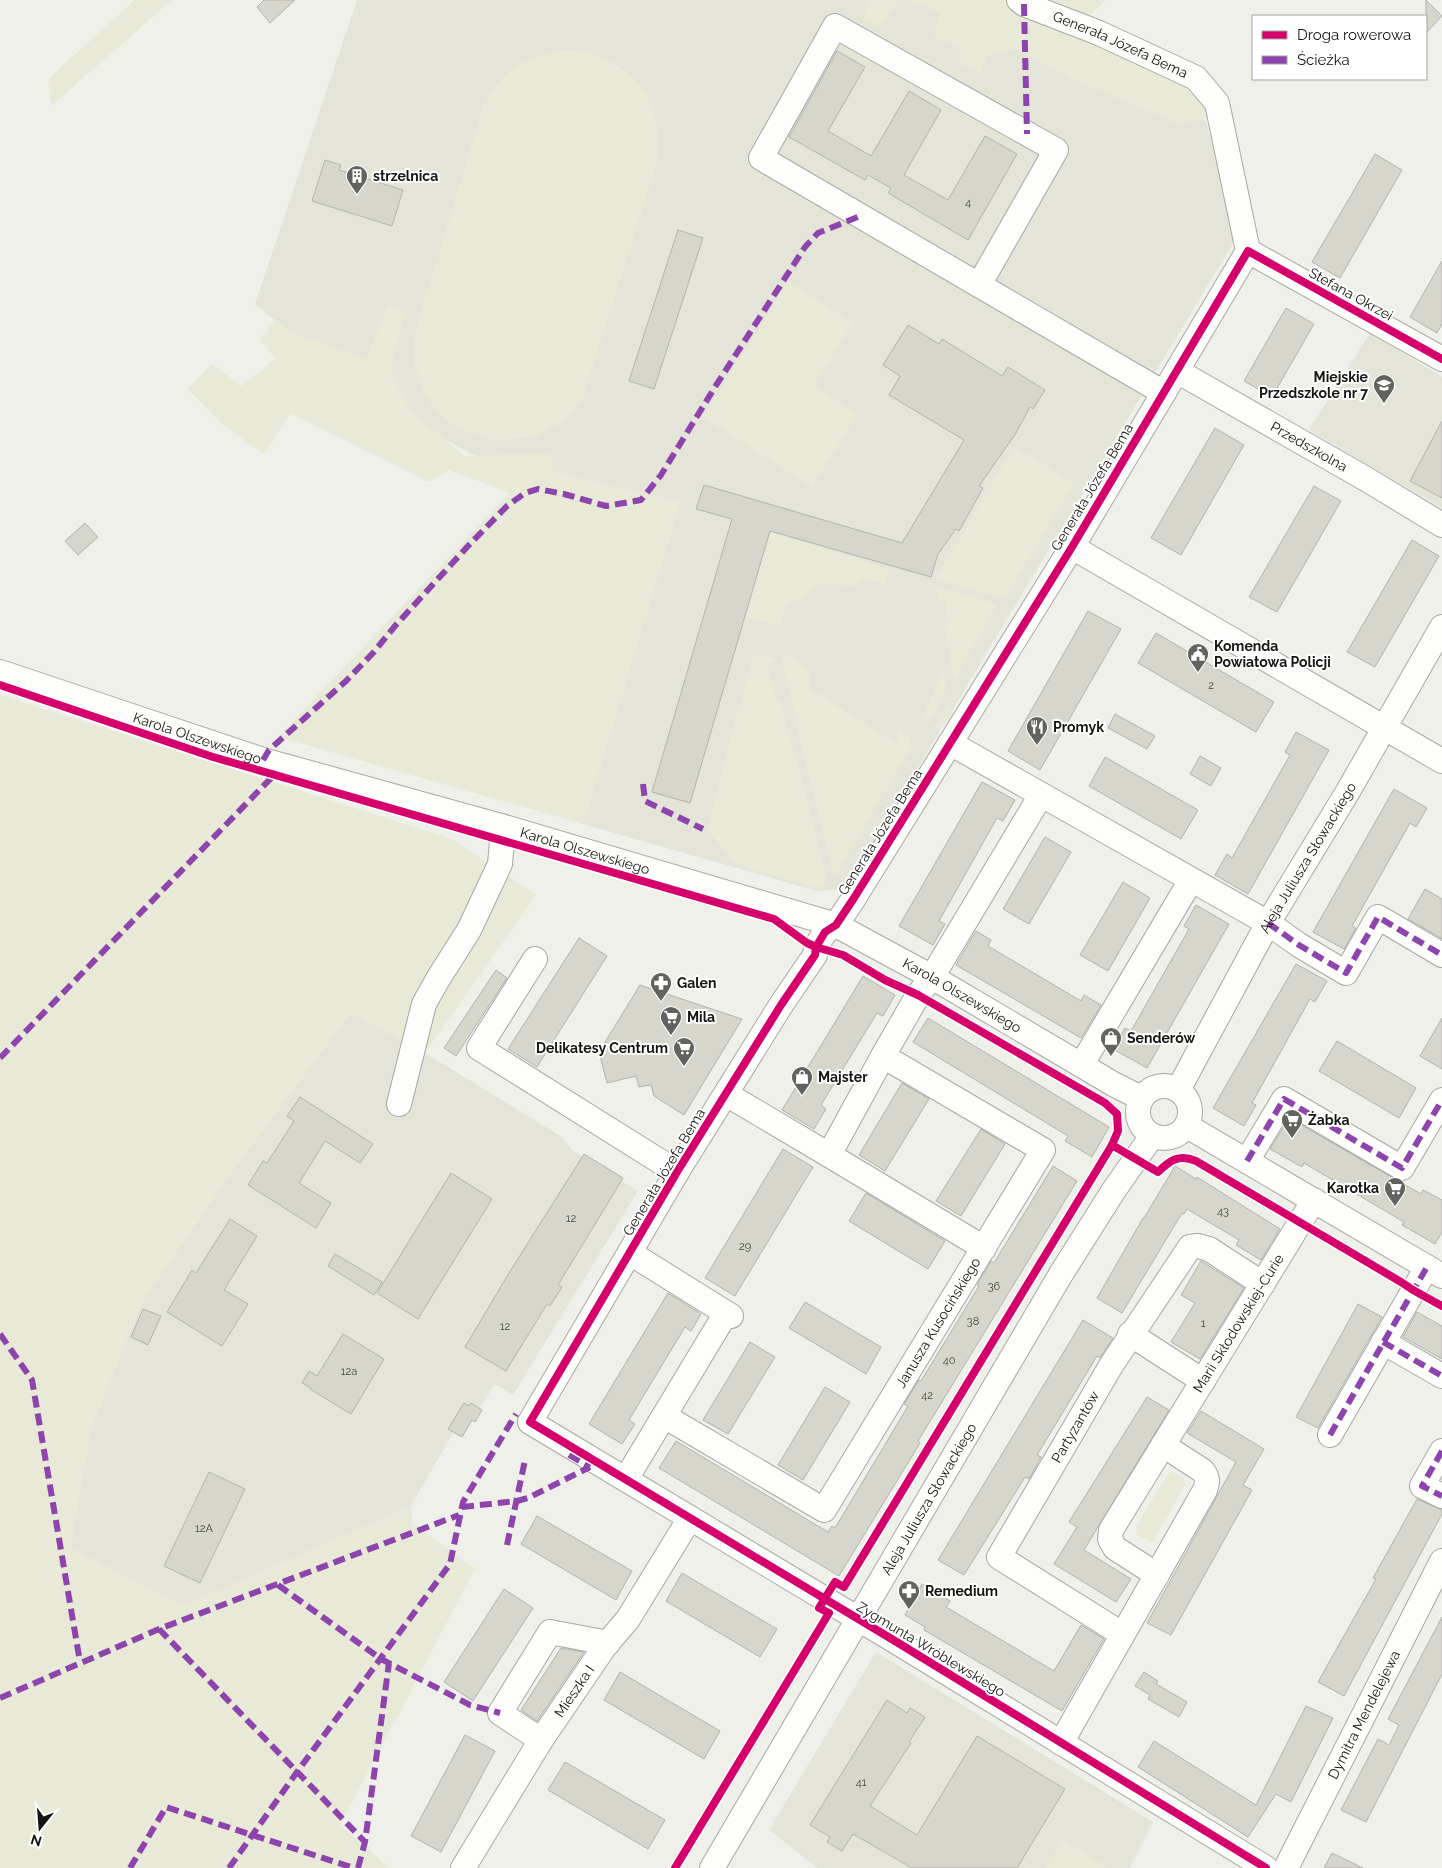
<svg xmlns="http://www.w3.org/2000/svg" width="1442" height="1868" font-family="Raleway,sans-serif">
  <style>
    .built { fill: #e4e4d9 }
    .green { fill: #e8e9d6 }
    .building { fill: #d6d6cc; stroke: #b3b3af }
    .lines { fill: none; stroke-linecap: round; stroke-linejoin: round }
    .minor-casing { stroke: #a7a7a3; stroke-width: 26 }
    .minor { stroke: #fdfdfc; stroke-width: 24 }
    .quiet { stroke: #8e44ad; stroke-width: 6; stroke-dasharray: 12 6; stroke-linecap: butt }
    .cycleway-casing { stroke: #fff; stroke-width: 11 }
    .cycleway { stroke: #d6006c; stroke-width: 8 }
    .labels { text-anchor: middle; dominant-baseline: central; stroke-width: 4; stroke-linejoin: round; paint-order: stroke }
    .number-label { font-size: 11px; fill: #454640 }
    .street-label { font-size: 14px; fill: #151612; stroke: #fff }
    .poi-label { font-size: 14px; font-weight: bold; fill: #151612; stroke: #fff; text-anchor: start }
  </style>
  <rect width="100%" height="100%" fill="#f0f0eb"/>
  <g class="built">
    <polygon points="357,0 966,0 1175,93 1206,122 1238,235 845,889 817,891 583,824 680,502 471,454 366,395 255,304"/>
    <polygon points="1370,333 1442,377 1442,508 1309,430"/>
    <polygon points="351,1012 425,1053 541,1124 563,1138 573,1151 638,1191 513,1395 495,1384 461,1437 453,1433 411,1506 183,1606 70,1548 91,1428 142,1302 227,1178"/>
    <polygon points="876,1652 1153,1822 1130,1868 818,1868 769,1830"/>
  </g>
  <g class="green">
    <polygon points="135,0 172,0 51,106 48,79"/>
    <polygon points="868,0 899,0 880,27 863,20"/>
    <polygon points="907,0 1008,0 1190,82 1205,100 1209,117 1181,125 1075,80 1016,49 987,55 981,73 961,65 959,48 933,36 940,12"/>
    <polygon points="1027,0 1106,0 1085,19"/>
    <path d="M560,50C570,51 582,50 591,53C643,72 664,109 657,163L582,400L562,422L537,436L498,441L458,429L435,410L423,391L414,363V336L484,104C504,69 522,59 560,50Z"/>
    <polygon points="788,282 853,323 814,386 858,414 812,487 703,417"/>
    <polygon points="388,304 406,312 391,371 411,412 465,456 552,453 552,470 680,502 583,824 278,737 510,493 449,470 429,482 290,413 264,454 222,424 188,389 212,364 242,386 275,359 260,339 276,320 289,331 366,359"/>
    <polygon points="1014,446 1074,483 1005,599 935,579"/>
    <polygon points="758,527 890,570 884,584 865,579 862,576 857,587 826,583 814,587 804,598 788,602 780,626 745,617 765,548"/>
    <polygon points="937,587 998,604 956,678 954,679 944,625 949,625 945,600 938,600"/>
    <polygon points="780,654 786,654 809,669 809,688 897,744 898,727 912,739 910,742 913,745 837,874 833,875"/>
    <polygon points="753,655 773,657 774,661 768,665 777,701 781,701 827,881 824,886 816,888 736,865 707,829"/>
    <path d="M944,671L948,691L928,724L924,718C926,703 937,691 939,675Z"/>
    <polygon points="0,695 452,839 536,895 425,1053 351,1012 227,1178 142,1302 91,1428 70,1548 183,1606 411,1506 412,1523 475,1569 340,1825 390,1868 0,1868"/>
    <polygon points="950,703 953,713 943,726 936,730 934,728 947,704"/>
    <polygon points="1172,1471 1184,1479 1185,1485 1152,1543 1136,1534 1137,1524 1168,1474"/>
    <polygon points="1062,1839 1109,1868 1045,1868"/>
  </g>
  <g class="building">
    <polygon points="264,0 295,0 270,23 257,7"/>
    <polygon points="1426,0 1442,16 1426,33"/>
    <polygon points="837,51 865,67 828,131 871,156 909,91 941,110 904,175 948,200 985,136 1017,154 968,240 888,193 891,188 868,175 865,180 789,137"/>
    <polygon points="1375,154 1402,170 1340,278 1312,262"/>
    <polygon points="325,160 341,165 339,170 403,190 392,226 312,201"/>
    <polygon points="678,230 703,238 654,389 629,381"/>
    <polygon points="1442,261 1442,324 1437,333 1410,317"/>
    <polygon points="1286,308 1314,324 1272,397 1244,381"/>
    <polygon points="908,325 939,344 942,339 1002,376 1008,367 1045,390 1033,409 1030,407 1016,433 979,486 983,488 959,531 956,529 938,554 931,577 770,531 690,803 652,792 732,519 696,509 704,485 902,543 964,440 889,395 900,376 883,365"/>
    <polygon points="1442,421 1442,498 1410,481"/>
    <polygon points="1215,428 1244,445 1181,555 1151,538"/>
    <polygon points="1314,486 1341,501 1277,612 1249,597"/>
    <polygon points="85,523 98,537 78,555 65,541"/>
    <polygon points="1412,540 1439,556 1375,667 1347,652"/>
    <polygon points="1088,611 1121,629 1040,770 1008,751"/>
    <polygon points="1156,633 1274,702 1256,732 1138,663"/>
    <polygon points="1115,714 1155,736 1147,749 1108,728"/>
    <polygon points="1296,732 1329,750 1248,894 1215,875 1227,854 1232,858 1290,755 1285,752"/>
    <polygon points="1200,756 1221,768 1211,786 1190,774"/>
    <polygon points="1105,757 1198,810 1181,839 1089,786"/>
    <polygon points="982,782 1015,800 1003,821 997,818 939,921 945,924 933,945 899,926"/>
    <polygon points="1394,789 1427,808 1416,827 1410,823 1352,926 1356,928 1344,949 1313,932"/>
    <polygon points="1045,837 1071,852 1029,924 1003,909"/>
    <polygon points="1123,882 1150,898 1108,971 1080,955"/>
    <polygon points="1425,889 1442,899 1442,939 1408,919"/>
    <polygon points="1196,905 1229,924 1147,1068 1113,1049 1125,1028 1131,1031 1189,929 1184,926"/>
    <polygon points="976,931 991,940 988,946 1081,1001 1084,995 1101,1005 1081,1038 956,965"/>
    <polygon points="579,938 607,956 537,1067 508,1049"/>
    <polygon points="1296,964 1327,981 1315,1002 1310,999 1252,1103 1256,1105 1244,1126 1213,1108"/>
    <polygon points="496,970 507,978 456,1056 444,1048"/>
    <polygon points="863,976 895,995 883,1016 877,1013 821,1105 826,1109 814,1129 782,1110"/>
    <polygon points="640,985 742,1019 684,1115 654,1096 651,1085 639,1087 636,1076 607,1083 599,1052"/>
    <polygon points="928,1018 1109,1127 1092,1157 1065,1141 1068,1136 913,1042"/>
    <polygon points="1442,1018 1442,1069 1420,1056"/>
    <polygon points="1337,1041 1416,1088 1399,1118 1319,1071"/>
    <polygon points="902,1083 929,1099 885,1171 859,1155"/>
    <polygon points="300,1097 373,1144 360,1163 325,1141 299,1183 331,1203 316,1228 248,1185 263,1161 267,1163 294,1121 287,1116"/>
    <polygon points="1289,1118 1421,1194 1423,1190 1442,1200 1442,1232 1435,1244 1402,1225 1404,1222 1304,1163 1302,1167 1270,1149"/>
    <polygon points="981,1129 1005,1144 961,1216 936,1201"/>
    <polygon points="783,1149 813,1167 735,1296 705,1278"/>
    <polygon points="584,1154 623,1178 558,1285 562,1287 550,1306 547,1304 506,1371 465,1347 509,1273"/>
    <polygon points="1053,1166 1077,1181 918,1441 920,1443 839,1576 659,1468 676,1441 828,1532 832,1526 835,1528 908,1406 904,1404 919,1380 921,1381 979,1286 977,1285 991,1261 994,1263"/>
    <polygon points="1175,1166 1196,1179 1197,1177 1280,1229 1261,1260 1236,1245 1239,1240 1187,1209 1184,1214 1182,1213 1122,1313 1097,1298 1143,1218 1144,1218"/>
    <polygon points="451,1173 492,1199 418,1319 377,1293"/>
    <polygon points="866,1193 945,1241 928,1269 849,1221"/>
    <polygon points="230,1219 257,1236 224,1290 248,1304 222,1346 167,1312 192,1270 196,1273"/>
    <polygon points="335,1254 382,1282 374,1295 328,1266"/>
    <polygon points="1201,1261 1244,1288 1200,1359 1171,1342 1195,1303 1181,1295"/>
    <polygon points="668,1293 701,1314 691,1331 685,1327 629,1420 635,1424 622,1444 589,1424"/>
    <polygon points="805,1302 881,1347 866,1374 789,1328"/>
    <polygon points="1358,1304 1382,1317 1318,1428 1296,1417"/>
    <polygon points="143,1309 161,1316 148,1345 131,1337"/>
    <polygon points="1417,1312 1442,1326 1442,1359 1403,1337"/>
    <polygon points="1083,1320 1113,1338 1100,1358 1097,1356 1037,1455 1041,1457 1029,1479 1025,1477 964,1575 938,1560"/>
    <polygon points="343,1334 384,1359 351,1414 310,1389 311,1388 302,1383 309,1371 317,1376"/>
    <polygon points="750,1342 775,1357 728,1434 703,1420"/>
    <polygon points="825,1387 850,1402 803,1480 778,1465"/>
    <polygon points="1147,1397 1169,1410 1084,1550 1131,1579 1116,1602 1054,1564 1077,1527 1069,1522"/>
    <polygon points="464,1403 469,1406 471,1403 482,1410 475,1422 472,1420 462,1437 448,1429"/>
    <polygon points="1201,1411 1264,1449 1243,1485 1252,1490 1171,1635 1147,1623 1236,1462 1187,1433"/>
    <polygon points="209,1472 245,1489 200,1583 164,1566"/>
    <polygon points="1417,1499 1442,1510 1442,1514 1344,1696 1318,1682 1376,1579 1373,1578"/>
    <polygon points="537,1516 632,1571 616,1600 521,1544"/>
    <polygon points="682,1573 777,1629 760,1657 666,1601"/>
    <polygon points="922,1584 950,1601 946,1607 1054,1671 1081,1625 1104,1639 1062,1711 924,1630 925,1627 905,1615"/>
    <polygon points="504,1589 533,1608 473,1701 444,1682"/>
    <polygon points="1442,1617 1442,1674 1366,1822 1341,1810 1378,1739 1389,1745 1399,1725 1388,1719"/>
    <polygon points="561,1648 584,1652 537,1721 521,1710"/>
    <polygon points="620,1672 720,1731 704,1759 604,1700"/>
    <polygon points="1144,1672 1158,1681 1156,1684 1187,1702 1179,1717 1148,1699 1150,1695 1135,1686"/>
    <polygon points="887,1700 907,1713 910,1708 925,1717 909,1742 911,1743 870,1806 917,1835 977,1736 1065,1789 1017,1868 912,1868 853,1834 842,1851 827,1842 830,1837 810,1825"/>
    <polygon points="1306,1706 1333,1718 1291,1802 1276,1794 1248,1837 1138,1767 1154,1741 1256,1805"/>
    <polygon points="465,1735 495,1751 441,1852 411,1836"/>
    <polygon points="565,1762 665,1820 648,1849 548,1790"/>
    <polygon points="1332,1853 1363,1868 1324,1868"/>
  </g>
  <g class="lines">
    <g class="minor-casing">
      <g id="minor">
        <path id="s1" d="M1019,0L1024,4L1099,33L1196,78L1217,103L1248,251L1072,547L854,898L836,925L825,932L816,947L815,955L781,1005L677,1172L530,1422L895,1641L1266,1868"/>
        <polyline points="1248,251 1442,359"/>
        <polyline points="979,285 1056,150 835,26 761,158 1164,393"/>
        <path id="s2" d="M1177,371L1366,479L1442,525"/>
        <polyline points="1072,547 1442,761"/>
        <path id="s3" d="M0,672L263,760L501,826L836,925L932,977L1115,1085L1141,1098"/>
        <polyline points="950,743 1268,923 1299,945 1346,973 1378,917 1442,955"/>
        <polyline points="535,959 479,1048 677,1172"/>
        <polyline points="1082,1064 1191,880"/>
        <circle cx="1164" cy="1112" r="26"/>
        <path id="s4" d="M1178,1090L1268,923L1347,793L1442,627"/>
        <polyline points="726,1094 829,1155 883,1056"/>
        <polyline points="399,1104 424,1004 438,979 469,930 500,864 502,842 501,826"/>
        <polyline points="1187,1126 1442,1276"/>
        <polyline points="829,1155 984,1248"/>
        <polyline points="1247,1161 1284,1099 1402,1168 1442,1100"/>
        <polyline points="630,1253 731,1316"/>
        <polyline points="1130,1334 1203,1381"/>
        <polyline points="1383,1342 1442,1376"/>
        <path id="s5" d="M664,1416L824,1510L1043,1150L883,1056L918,995L932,977L1041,795"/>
        <polyline points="1330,1435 1427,1267"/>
        <polyline points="1442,1451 1422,1486 1442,1496"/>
        <polyline points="626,1479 726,1313"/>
        <path id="s6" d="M1157,1575L1115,1548L1110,1539L1111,1530L1314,1200"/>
        <path id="s7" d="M1122,1634L999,1557L1112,1364L1190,1247L1198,1246L1209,1249L1263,1284"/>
        <polyline points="541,1740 500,1713 550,1632 608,1643"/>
        <path d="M1061,1743L1205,1490C1208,1482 1208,1478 1203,1471L1163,1445"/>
        <path id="s8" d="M463,1868L541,1740L605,1646L628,1619L690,1518"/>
        <path id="s9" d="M712,1868L1061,1274L1114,1190L1152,1136"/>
        <path id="s10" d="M1286,1868L1442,1561"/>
      </g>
    </g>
    <use href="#minor" class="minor"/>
    <g class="quiet">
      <polyline points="1024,4 1027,134"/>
      <polyline points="263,760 269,750 346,681 373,653 395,626 468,546 507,506 525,493 538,489 564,494 606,506 641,500 661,475 715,387 805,247 818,233 860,216"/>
      <polyline points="643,784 645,801 703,829"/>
      <polyline points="1268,923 1299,945 1346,973 1378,917 1442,955"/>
      <polyline points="0,1058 274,775"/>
      <polyline points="1247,1161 1284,1099 1402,1168 1442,1100"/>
      <polyline points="0,1334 32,1380 80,1662"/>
      <polyline points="1383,1342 1442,1376"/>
      <polyline points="1330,1435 1427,1267"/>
      <polyline points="1442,1451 1422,1486 1442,1496"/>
      <polyline points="569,1455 590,1467"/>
      <polyline points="462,1507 517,1501 528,1498 590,1467"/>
      <polyline points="507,1545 525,1460"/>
      <polyline points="278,1585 381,1659 470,1705 500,1713"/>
      <polyline points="159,1629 365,1842"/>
      <polyline points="0,1698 159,1629 459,1515"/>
      <polyline points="130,1868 166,1807 354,1868"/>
      <polyline points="229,1868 297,1772 450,1564 463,1502 516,1414"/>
      <polyline points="358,1868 365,1842 389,1663"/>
    </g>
    <g class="cycleway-casing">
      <g id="cycleway">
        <path d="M0,685L213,757L774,919L807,943L816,947L843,955L885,980L918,995L1105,1103L1117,1114L1118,1131L1112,1145L1158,1172C1170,1160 1179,1154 1196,1161L1401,1282L1413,1290L1442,1306"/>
        <polyline points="675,1868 829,1613 819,1608 835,1582 844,1587 1112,1145"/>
        <polyline points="1266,1868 895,1641 530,1422 677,1172 781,1005 815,955 816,947 825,932 836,925 854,898 1072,547 1248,251 1442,359"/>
      </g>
    </g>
    <use href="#cycleway" class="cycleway"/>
  </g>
  <defs>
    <g id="building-pin" transform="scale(1.125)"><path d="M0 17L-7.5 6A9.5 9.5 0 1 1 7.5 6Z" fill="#62625e" stroke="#fff"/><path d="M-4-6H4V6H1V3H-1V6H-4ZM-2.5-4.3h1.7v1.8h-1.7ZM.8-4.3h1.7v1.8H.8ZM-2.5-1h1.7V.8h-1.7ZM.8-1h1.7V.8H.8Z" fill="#fff"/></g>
    <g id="school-pin" transform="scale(1.125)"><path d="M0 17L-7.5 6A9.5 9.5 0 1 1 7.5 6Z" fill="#62625e" stroke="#fff"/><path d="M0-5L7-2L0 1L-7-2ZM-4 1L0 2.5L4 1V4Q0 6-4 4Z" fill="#fff"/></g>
    <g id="civic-pin" transform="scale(1.125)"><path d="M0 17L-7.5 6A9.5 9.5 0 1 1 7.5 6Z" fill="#62625e" stroke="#fff"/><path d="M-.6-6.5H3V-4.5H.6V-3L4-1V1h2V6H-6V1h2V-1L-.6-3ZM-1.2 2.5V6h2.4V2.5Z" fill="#fff"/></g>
    <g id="restaurant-pin" transform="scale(1.125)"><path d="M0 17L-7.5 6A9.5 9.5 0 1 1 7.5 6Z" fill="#62625e" stroke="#fff"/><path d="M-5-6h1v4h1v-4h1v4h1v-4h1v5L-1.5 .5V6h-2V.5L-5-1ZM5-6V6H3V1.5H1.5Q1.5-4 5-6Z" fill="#fff"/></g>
    <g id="pharmacy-pin" transform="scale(1.125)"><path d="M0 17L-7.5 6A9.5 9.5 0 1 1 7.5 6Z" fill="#62625e" stroke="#fff"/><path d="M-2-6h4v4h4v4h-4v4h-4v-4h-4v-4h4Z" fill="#fff"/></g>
    <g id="supermarket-pin" transform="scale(1.125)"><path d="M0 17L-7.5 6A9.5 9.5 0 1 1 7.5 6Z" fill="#62625e" stroke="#fff"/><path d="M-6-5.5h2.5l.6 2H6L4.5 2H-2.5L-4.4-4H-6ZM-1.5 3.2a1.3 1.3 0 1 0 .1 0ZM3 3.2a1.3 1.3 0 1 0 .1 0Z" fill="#fff"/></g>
    <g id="shop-pin" transform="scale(1.125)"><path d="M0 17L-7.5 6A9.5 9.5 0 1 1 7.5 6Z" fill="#62625e" stroke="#fff"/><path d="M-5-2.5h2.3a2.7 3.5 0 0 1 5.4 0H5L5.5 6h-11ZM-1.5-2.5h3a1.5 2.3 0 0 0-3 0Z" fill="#fff"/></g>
  </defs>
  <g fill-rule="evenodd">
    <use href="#building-pin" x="357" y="176"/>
    <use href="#school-pin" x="1384" y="385"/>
    <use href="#civic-pin" x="1198" y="654"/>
    <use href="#restaurant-pin" x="1037" y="727"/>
    <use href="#pharmacy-pin" x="661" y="983"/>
    <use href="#supermarket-pin" x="671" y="1017"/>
    <use href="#shop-pin" x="1111" y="1038"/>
    <use href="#supermarket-pin" x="684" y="1048"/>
    <use href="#shop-pin" x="802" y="1077"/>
    <use href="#supermarket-pin" x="1292" y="1120"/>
    <use href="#supermarket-pin" x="1395" y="1188"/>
    <use href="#pharmacy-pin" x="909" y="1591"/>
  </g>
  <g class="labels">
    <g class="number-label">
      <text x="968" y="202">4</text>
      <text x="1211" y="685">2</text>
      <text x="1223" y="1211">43</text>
      <text x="571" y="1218">12</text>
      <text x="745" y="1246">29</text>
      <text x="994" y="1286">36</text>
      <text x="973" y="1321">38</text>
      <text x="1203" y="1323">1</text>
      <text x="505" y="1326">12</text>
      <text x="949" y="1360">40</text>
      <text x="349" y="1371">12a</text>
      <text x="927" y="1395">42</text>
      <text x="204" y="1528">12A</text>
      <text x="861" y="1782">41</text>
    </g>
    <g class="street-label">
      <text stroke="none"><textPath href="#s1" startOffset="111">Generała Józefa Bema</textPath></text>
      <text transform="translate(1351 294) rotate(29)">Stefana Okrzei</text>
      <text stroke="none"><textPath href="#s2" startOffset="152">Przedszkolna</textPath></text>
      <text transform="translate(1092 487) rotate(-59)">Generała Józefa Bema</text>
      <text stroke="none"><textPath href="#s3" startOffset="208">Karola Olszewskiego</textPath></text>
      <text transform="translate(880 832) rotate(-58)">Generała Józefa Bema</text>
      <text stroke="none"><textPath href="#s3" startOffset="612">Karola Olszewskiego</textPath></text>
      <text stroke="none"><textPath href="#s4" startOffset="266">Aleja Juliusza Słowackiego</textPath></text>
      <text stroke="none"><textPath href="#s3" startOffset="1018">Karola Olszewskiego</textPath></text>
      <text transform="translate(664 1172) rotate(-59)">Generała Józefa Bema</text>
      <text stroke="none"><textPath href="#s5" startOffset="405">Janusza Kusocińskiego</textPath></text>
      <text stroke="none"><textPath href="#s6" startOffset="312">Marii Skłodowskiej-Curie</textPath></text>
      <text stroke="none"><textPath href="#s7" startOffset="296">Partyzantów</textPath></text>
      <text stroke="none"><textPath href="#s9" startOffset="428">Aleja Juliusza Słowackiego</textPath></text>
      <text transform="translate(931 1649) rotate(31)">Zygmunta Wróblewskiego</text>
      <text stroke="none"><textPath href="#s8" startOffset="209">Mieszka I</textPath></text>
      <text stroke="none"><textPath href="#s10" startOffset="172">Dymitra Mendelejewa</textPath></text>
    </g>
    <g class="poi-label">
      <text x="373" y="176">strzelnica</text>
      <text x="1368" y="377" text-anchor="end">Miejskie<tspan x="1368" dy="16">Przedszkole nr 7</tspan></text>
      <text x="1214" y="646">Komenda<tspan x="1214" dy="16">Powiatowa Policji</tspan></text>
      <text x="1053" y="727">Promyk</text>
      <text x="677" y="983">Galen</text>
      <text x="687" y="1017">Mila</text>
      <text x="1127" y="1038">Senderów</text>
      <text x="668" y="1048" text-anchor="end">Delikatesy Centrum</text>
      <text x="818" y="1077">Majster</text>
      <text x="1308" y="1120">Żabka</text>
      <text x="1379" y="1188" text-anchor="end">Karotka</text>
      <text x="925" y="1591">Remedium</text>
    </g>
  </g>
  <rect x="1252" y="15" width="175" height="65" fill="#ffffff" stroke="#a1a2a0"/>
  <rect x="1262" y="31" width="25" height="8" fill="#d6006c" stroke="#a1a2a0"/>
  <text x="1297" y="40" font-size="15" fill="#151612">Droga rowerowa</text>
  <rect x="1262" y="56" width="25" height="8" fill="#8e44ad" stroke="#a1a2a0"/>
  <text x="1297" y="65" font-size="15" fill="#151612">Ścieżka</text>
  <g transform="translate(40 1828) rotate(197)" stroke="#ffffff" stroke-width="4" paint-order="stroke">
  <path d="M0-4L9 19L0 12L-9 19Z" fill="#151612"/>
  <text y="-8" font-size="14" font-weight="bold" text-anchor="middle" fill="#151612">N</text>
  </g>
</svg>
